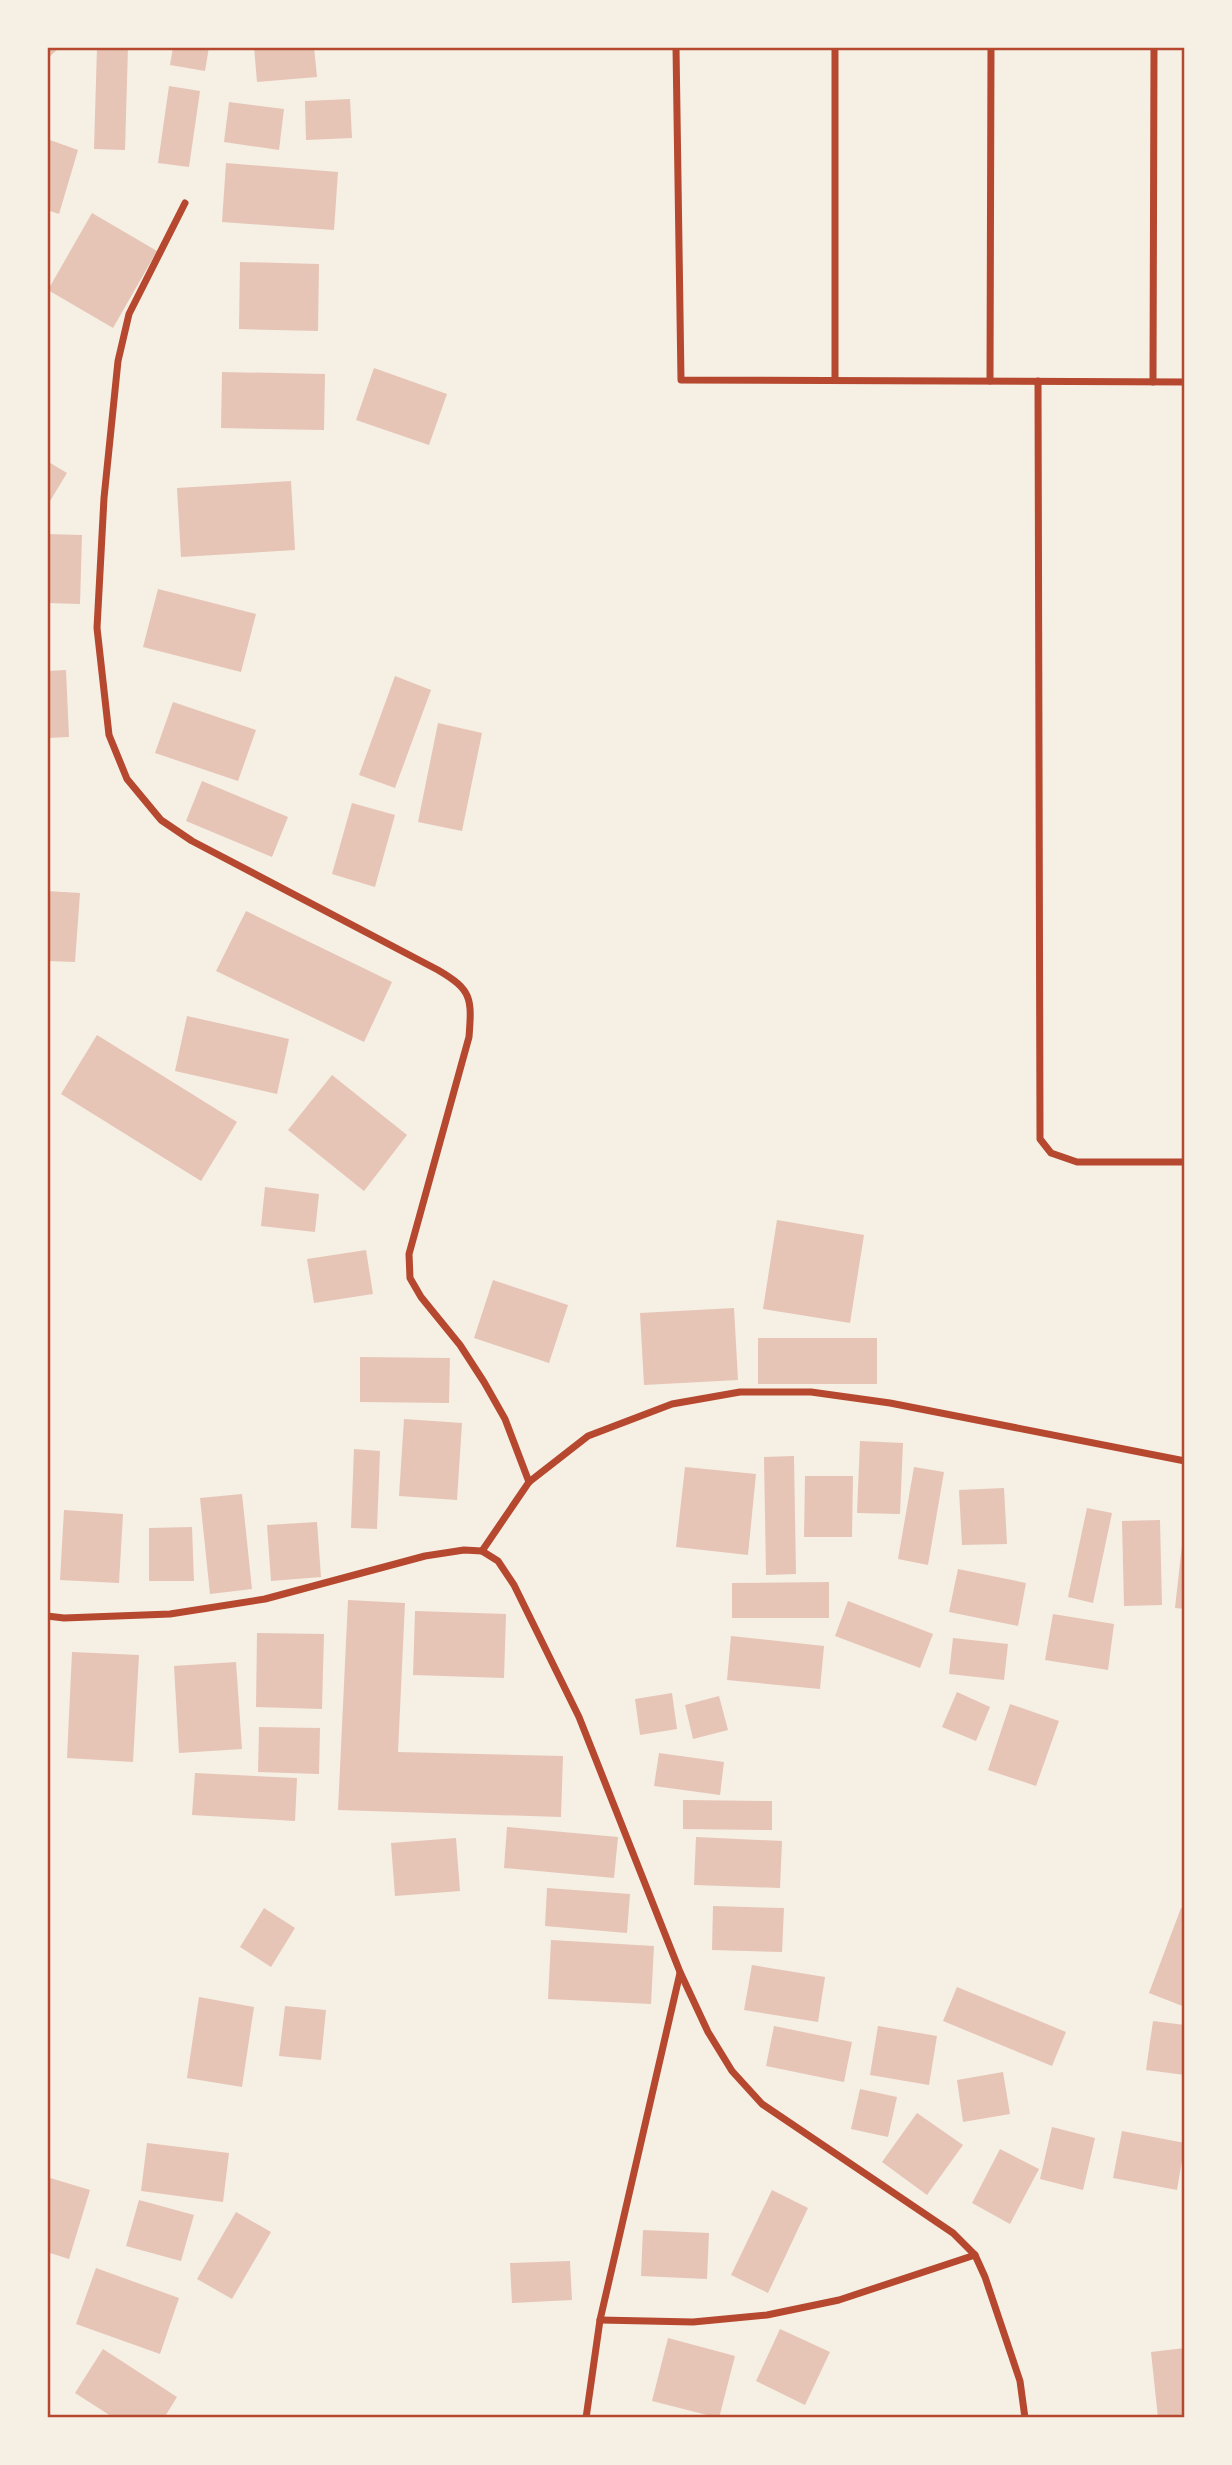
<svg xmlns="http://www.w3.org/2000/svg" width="1232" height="2465" font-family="'PT Sans Narrow',sans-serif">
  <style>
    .building { fill: #e6c5b7 }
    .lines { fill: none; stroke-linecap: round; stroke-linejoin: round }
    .minor { stroke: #b5482f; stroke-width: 7 }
    .neatline { fill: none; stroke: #b5482f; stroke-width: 2.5 }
  </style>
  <rect width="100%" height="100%" fill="#f6efe4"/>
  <g class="building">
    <polygon points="47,47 58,49 47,59"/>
    <polygon points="97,47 128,47 125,150 94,149"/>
    <polygon points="173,47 209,47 205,71 170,65"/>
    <polygon points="254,47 314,47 317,77 257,82"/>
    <polygon points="169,86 200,91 189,167 158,163"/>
    <polygon points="350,99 352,138 306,140 305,101"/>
    <polygon points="229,102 284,109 279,150 224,142"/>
    <polygon points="47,139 78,150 59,214 47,210"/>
    <polygon points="226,163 338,172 334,230 222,222"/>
    <polygon points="92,213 157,251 113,328 48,290"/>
    <polygon points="240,262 319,264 318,331 239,329"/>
    <polygon points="374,368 447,394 429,445 356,420"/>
    <polygon points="222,372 325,374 324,430 221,428"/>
    <polygon points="47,461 67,473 47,506"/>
    <polygon points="291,481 295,550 181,557 177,488"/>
    <polygon points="47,534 82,535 80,604 47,603"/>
    <polygon points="158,589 256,614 241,672 143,647"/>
    <polygon points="66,670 69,737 47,738 47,671"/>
    <polygon points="395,676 431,690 395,788 359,775"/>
    <polygon points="173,702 256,730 238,781 155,753"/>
    <polygon points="438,723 482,733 462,831 418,822"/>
    <polygon points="202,781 288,817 272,857 186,821"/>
    <polygon points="352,803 395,815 375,887 332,874"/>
    <polygon points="47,891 80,893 75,962 47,961"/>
    <polygon points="246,911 392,982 364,1042 216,971"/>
    <polygon points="187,1016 289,1039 277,1094 175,1071"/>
    <polygon points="97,1035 237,1122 201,1181 61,1094"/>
    <polygon points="332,1075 407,1135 364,1191 288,1130"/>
    <polygon points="265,1187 319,1194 315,1232 261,1226"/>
    <polygon points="777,1220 864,1235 850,1323 763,1309"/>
    <polygon points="366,1250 373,1294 314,1303 307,1259"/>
    <polygon points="493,1280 568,1305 549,1363 474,1338"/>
    <polygon points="734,1308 738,1380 644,1385 640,1313"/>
    <rect x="758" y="1338" width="119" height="46"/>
    <polygon points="360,1357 450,1358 449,1403 360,1402"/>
    <polygon points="404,1419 462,1423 457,1500 399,1496"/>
    <polygon points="860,1441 903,1443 900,1514 857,1513"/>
    <polygon points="354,1449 380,1451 377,1529 351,1528"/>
    <polygon points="794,1456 796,1574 766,1575 764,1457"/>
    <polygon points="685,1467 756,1474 748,1555 676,1547"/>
    <polygon points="914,1467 944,1472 928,1565 898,1559"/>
    <polygon points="805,1476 853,1476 852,1537 804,1537"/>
    <polygon points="1004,1488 1007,1544 962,1545 959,1490"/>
    <polygon points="242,1494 252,1589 210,1594 200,1498"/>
    <polygon points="1087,1508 1112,1513 1093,1603 1068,1597"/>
    <polygon points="64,1510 123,1514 119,1583 60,1580"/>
    <polygon points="1160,1520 1162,1605 1124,1606 1122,1521"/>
    <polygon points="317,1522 321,1577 271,1581 267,1525"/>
    <polygon points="192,1527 194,1581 149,1581 149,1528"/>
    <polygon points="1183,1536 1185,1536 1185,1609 1175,1608"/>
    <polygon points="958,1569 1026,1583 1018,1626 949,1612"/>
    <polygon points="829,1582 829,1618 732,1618 732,1583"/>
    <polygon points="348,1600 405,1603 398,1752 563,1756 561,1817 338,1810"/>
    <polygon points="848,1601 933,1634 920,1668 835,1636"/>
    <polygon points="415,1611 506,1614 504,1678 413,1675"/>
    <polygon points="1053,1614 1114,1624 1108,1670 1045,1660"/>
    <polygon points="257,1633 324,1634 322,1709 256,1707"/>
    <polygon points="731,1636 824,1646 820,1689 727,1680"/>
    <polygon points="953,1638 1008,1644 1004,1680 949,1674"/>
    <polygon points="72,1652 139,1655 133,1762 67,1758"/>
    <polygon points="236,1662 242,1749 179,1753 174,1666"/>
    <polygon points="957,1692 990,1707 976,1741 942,1727"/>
    <polygon points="672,1693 677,1729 640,1735 635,1699"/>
    <polygon points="719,1696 728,1730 693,1739 685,1705"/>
    <polygon points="1010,1704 1059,1721 1036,1786 988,1770"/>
    <polygon points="259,1727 320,1728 319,1774 258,1772"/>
    <polygon points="659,1753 724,1762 720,1795 654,1786"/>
    <polygon points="195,1773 297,1778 295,1821 192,1815"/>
    <polygon points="683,1800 772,1801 772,1830 683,1829"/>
    <polygon points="507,1827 618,1837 614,1878 504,1868"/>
    <polygon points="696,1837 782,1841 780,1888 694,1885"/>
    <polygon points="456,1838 460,1891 395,1896 391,1843"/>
    <polygon points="547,1888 630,1894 627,1933 545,1926"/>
    <polygon points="713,1906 784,1908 782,1952 712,1950"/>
    <polygon points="264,1908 295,1928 271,1967 240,1947"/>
    <polygon points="1181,1908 1185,1909 1185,2007 1149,1993"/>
    <polygon points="551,1940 654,1946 651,2004 548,1999"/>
    <polygon points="752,1965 825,1977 818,2022 744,2010"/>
    <polygon points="957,1987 1066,2032 1052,2066 943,2021"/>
    <polygon points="199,1997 254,2007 242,2087 187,2078"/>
    <polygon points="285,2006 326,2010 321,2060 279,2056"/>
    <polygon points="1153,2021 1185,2025 1185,2075 1146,2070"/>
    <polygon points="774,2026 852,2042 844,2082 766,2066"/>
    <polygon points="878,2026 937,2036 929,2085 870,2075"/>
    <polygon points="1003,2072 1010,2114 963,2122 957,2080"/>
    <polygon points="860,2089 897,2097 888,2137 851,2129"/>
    <polygon points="917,2113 963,2145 927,2195 882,2162"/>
    <polygon points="1052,2127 1095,2138 1083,2190 1040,2179"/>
    <polygon points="1122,2131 1185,2143 1177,2190 1113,2178"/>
    <polygon points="147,2143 229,2153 223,2202 141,2191"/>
    <polygon points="1000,2149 1039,2169 1010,2224 972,2203"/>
    <polygon points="47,2177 90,2190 69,2259 47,2252"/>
    <polygon points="772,2190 808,2208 768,2293 731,2275"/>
    <polygon points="139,2200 194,2215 181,2261 126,2246"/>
    <polygon points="236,2212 271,2232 232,2299 197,2279"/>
    <polygon points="643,2230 709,2233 707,2279 641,2276"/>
    <polygon points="570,2261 572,2300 512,2303 510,2263"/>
    <polygon points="96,2268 179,2298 160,2354 76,2324"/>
    <polygon points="780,2329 830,2352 805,2405 756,2381"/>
    <polygon points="668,2338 735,2356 719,2418 652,2401"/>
    <polygon points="1185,2348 1185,2418 1158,2418 1151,2352"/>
    <polygon points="103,2349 177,2397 164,2418 114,2418 75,2393"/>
  </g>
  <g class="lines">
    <g class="minor">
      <polyline points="676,47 681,380 1185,382"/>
      <polyline points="835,47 835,380"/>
      <path d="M185,203L129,314L118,361L104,498L97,628L109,735L127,779L161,820L192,841L438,970C472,990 472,998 469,1037L409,1254L410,1278L421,1297L460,1345L484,1382L505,1419L529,1482"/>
      <polyline points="990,381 991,47"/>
      <polyline points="1038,381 1040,1139 1051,1153 1077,1162 1185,1162"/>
      <polyline points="1153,382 1154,47"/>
      <polyline points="482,1551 529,1482 588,1436 672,1404 740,1392 811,1392 890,1403 1185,1461"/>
      <polyline points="47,1616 64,1618 170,1614 265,1599 425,1556 464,1550 482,1551 498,1561 514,1585 579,1717 680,1972 708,2032 732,2071 762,2104 953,2233 975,2255 985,2277 1020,2381 1025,2418"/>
      <polyline points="600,2320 693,2322 767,2315 839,2300 975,2255"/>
      <polyline points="586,2418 600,2320 680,1973"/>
    </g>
  </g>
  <rect width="1232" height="2465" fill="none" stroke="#f6efe4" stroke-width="98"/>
  <rect x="49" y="49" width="1134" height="2367" class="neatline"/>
</svg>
